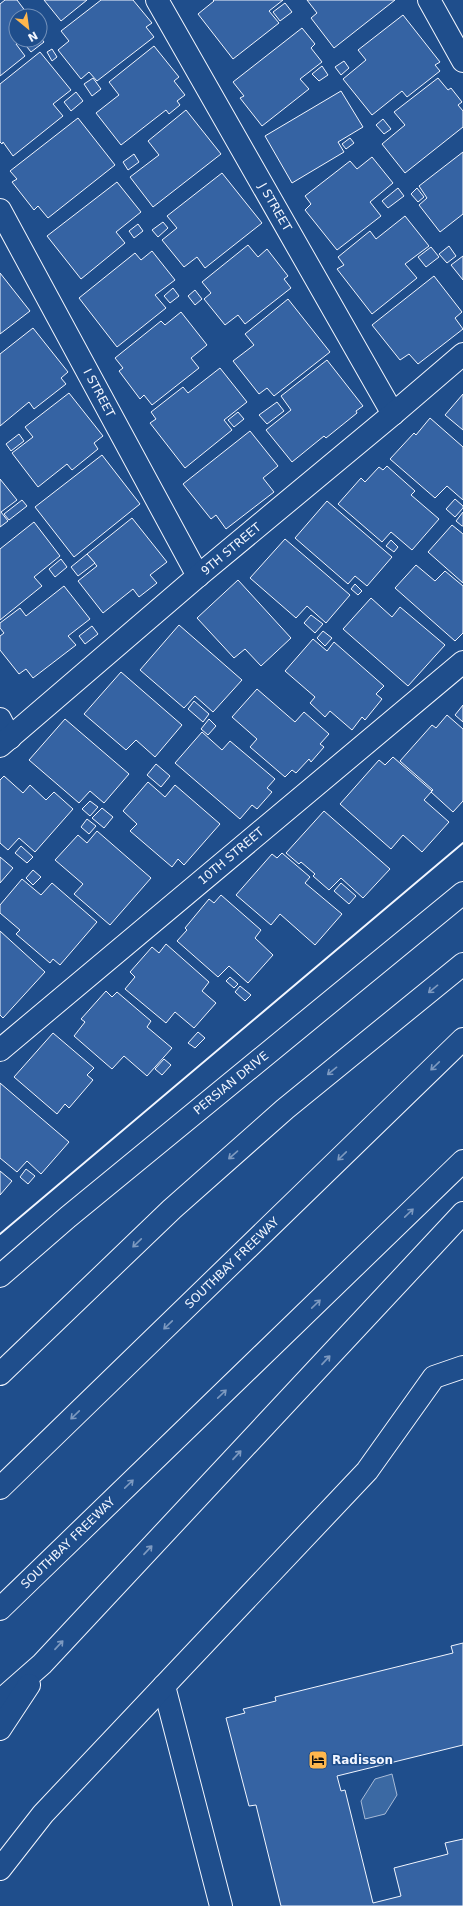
<svg xmlns="http://www.w3.org/2000/svg" width="463" height="1906" font-family="'DejaVu Sans',sans-serif">
  <style>
    .water { fill: #3b69a3; stroke: #a8bbd7 }
    .building { fill: #3563a3; stroke: #f2f6ff }
    .lines { fill: none; stroke-linecap: round; stroke-linejoin: round }
    .minor-casing { stroke: #f2f6ff; stroke-width: 24 }
    .highway-casing { stroke: #f2f6ff; stroke-width: 24 }
    .minor { stroke: #1f4e8c; stroke-width: 22 }
    .highway { stroke: #1f4e8c; stroke-width: 22 }
    .wall { stroke: #f2f6ff; stroke-width: 2 }
    .oneway { stroke: #7e9ac0 }
    .labels { text-anchor: middle; dominant-baseline: central; stroke-width: 3; stroke-linejoin: round; paint-order: stroke }
    .street-label { font-size: 12px; fill: #f2f6ff; stroke: #1f4e8c }
    .poi-label { font-size: 12px; font-weight: bold; fill: #f2f6ff; stroke: #1f4e8c; text-anchor: start }
  </style>
  <rect width="100%" height="100%" fill="#1f4e8c"/>
  <polygon class="water" points="392,1774 397,1795 385,1814 365,1819 361,1801 375,1779"/>
  <g class="building">
    <polygon points="5,0 17,0 29,16 16,16 16,40 21,40 16,44 25,56 0,76 0,4"/>
    <polygon points="44,0 87,0 61,21"/>
    <polygon points="101,0 133,0 152,23 146,27 154,37 97,81 89,72 81,79 58,50 69,41 61,31"/>
    <polygon points="213,0 283,0 269,11 279,23 233,59 198,14 214,1"/>
    <polygon points="307,0 395,0 334,48 311,18 317,13"/>
    <polygon points="285,3 292,12 280,21 273,12"/>
    <polygon points="403,15 440,62 435,65 440,71 407,97 402,91 372,115 343,79 366,60 358,50"/>
    <polygon points="302,28 315,44 311,48 322,62 300,79 309,89 262,126 240,98 244,96 233,82"/>
    <polygon points="40,37 44,42 31,52 23,42 27,40 40,40"/>
    <polygon points="154,46 179,77 174,81 185,95 177,101 180,105 169,114 166,110 121,145 96,113 119,95 109,82"/>
    <polygon points="52,49 57,57 52,61 47,52"/>
    <polygon points="40,52 71,90 53,104 63,116 13,156 3,142 2,144 0,142 0,84"/>
    <polygon points="344,61 349,68 341,75 335,67"/>
    <polygon points="322,66 328,75 319,81 312,74"/>
    <polygon points="93,78 101,89 92,96 84,84"/>
    <polygon points="438,78 448,90 451,88 462,102 458,105 463,111 463,127 405,173 382,144 405,125 394,112"/>
    <polygon points="341,91 363,127 338,142 344,152 292,183 265,136"/>
    <polygon points="76,92 83,101 71,111 64,102"/>
    <polygon points="186,110 221,154 153,207 130,177 159,155 148,141"/>
    <polygon points="78,118 115,165 48,218 38,206 34,210 12,182 17,179 10,171"/>
    <polygon points="383,119 391,129 384,134 376,125"/>
    <polygon points="350,138 354,143 346,149 342,144"/>
    <polygon points="463,152 463,214 440,232 419,205 427,198 419,186"/>
    <polygon points="134,154 139,162 128,170 123,162"/>
    <polygon points="372,157 393,183 370,202 381,216 337,250 305,210 311,204 305,196 350,161 357,169"/>
    <polygon points="222,173 262,223 205,268 197,257 184,267 162,240 177,228 167,216"/>
    <polygon points="117,182 141,212 116,232 125,243 81,279 47,236"/>
    <polygon points="398,188 404,196 388,208 382,201"/>
    <polygon points="417,188 424,197 418,202 411,194"/>
    <polygon points="405,216 429,246 405,264 417,278 372,314 337,269 344,265 338,257 370,231 376,239"/>
    <polygon points="163,222 168,228 158,237 152,230"/>
    <polygon points="138,224 143,231 134,238 129,231"/>
    <polygon points="248,245 258,257 267,249 288,276 284,279 291,288 245,324 238,315 225,325 204,299 211,293 202,282"/>
    <polygon points="449,246 456,256 447,263 439,254"/>
    <polygon points="431,247 439,257 426,267 418,257"/>
    <polygon points="152,251 175,280 155,295 166,308 117,347 79,298 135,253 141,260"/>
    <polygon points="463,256 463,280 451,265"/>
    <polygon points="0,273 30,311 0,334"/>
    <polygon points="434,276 462,312 455,318 463,329 418,364 409,354 400,360 372,325"/>
    <polygon points="173,288 179,296 170,303 164,296"/>
    <polygon points="195,290 202,299 195,305 188,296"/>
    <polygon points="288,299 330,352 274,396 267,388 259,394 233,361 254,345 245,334"/>
    <polygon points="181,312 207,345 191,358 199,368 152,405 144,395 140,399 119,371 123,368 115,358 161,321 165,325"/>
    <polygon points="33,328 68,372 61,378 66,384 34,409 29,402 0,426 0,354"/>
    <polygon points="327,360 363,406 356,411 357,413 326,438 324,436 292,462 266,430 291,410 281,396"/>
    <polygon points="220,368 247,402 224,420 232,430 185,468 150,423 156,419 151,412 183,387 188,393"/>
    <polygon points="69,393 103,436 94,443 98,449 72,470 67,464 38,487 12,453 33,437 25,427"/>
    <polygon points="463,394 463,430 445,415"/>
    <polygon points="277,402 284,411 267,424 259,415"/>
    <polygon points="238,412 244,419 234,427 228,420"/>
    <polygon points="430,418 463,447 463,500 447,486 435,498 390,459 414,433 416,435"/>
    <polygon points="250,431 278,466 263,478 274,492 226,529 216,515 211,519 183,484"/>
    <polygon points="19,434 24,441 11,451 6,444"/>
    <polygon points="102,455 140,504 74,557 35,507"/>
    <polygon points="387,466 415,491 411,495 439,519 412,550 391,532 382,542 338,504 361,478 365,482 379,467 383,470"/>
    <polygon points="0,479 17,500 1,512 8,521 0,527"/>
    <polygon points="455,499 463,506 463,508 455,517 446,509"/>
    <polygon points="22,500 27,506 9,520 4,514"/>
    <polygon points="327,501 392,557 367,586 355,576 348,584 295,538"/>
    <polygon points="463,512 463,526 462,526 456,521"/>
    <polygon points="132,518 167,562 150,575 157,583 139,597 133,589 103,613 78,581 97,566 87,554"/>
    <polygon points="34,522 60,556 34,577 42,586 0,620 0,549"/>
    <polygon points="452,525 463,534 463,583 428,552"/>
    <polygon points="285,539 350,595 326,623 307,606 296,618 250,578"/>
    <polygon points="391,540 398,547 394,552 386,546"/>
    <polygon points="87,554 95,563 78,576 71,567"/>
    <polygon points="61,559 67,567 55,577 49,569"/>
    <polygon points="416,565 435,581 445,571 463,586 463,633 455,641 395,588"/>
    <polygon points="238,580 291,638 261,666 245,649 234,658 197,618"/>
    <polygon points="355,584 362,591 358,595 351,589"/>
    <polygon points="64,586 90,619 68,636 76,645 33,678 26,669 19,674 0,650 0,636 4,633 0,628 0,623 20,608 26,616"/>
    <polygon points="371,598 392,617 400,607 445,645 408,686 343,629"/>
    <polygon points="311,615 323,624 315,633 304,623"/>
    <polygon points="179,625 242,680 213,712 195,696 184,708 140,670"/>
    <polygon points="92,626 98,634 85,644 79,636"/>
    <polygon points="323,631 332,638 325,646 317,638"/>
    <polygon points="313,639 327,651 334,642 384,686 376,694 382,699 365,720 362,717 352,730 330,711 325,717 310,703 315,697 285,671"/>
    <polygon points="121,672 182,725 155,757 136,740 126,750 84,714"/>
    <polygon points="257,689 295,722 304,712 329,734 320,744 324,747 311,762 309,759 296,773 292,770 285,777 250,747 257,739 232,717"/>
    <polygon points="194,701 209,714 203,722 188,709"/>
    <polygon points="463,705 463,722 455,715"/>
    <polygon points="447,715 463,729 463,801 453,812 431,792 433,790 400,761 432,725 436,728"/>
    <polygon points="65,719 129,774 104,803 90,791 79,803 29,760"/>
    <polygon points="209,719 216,726 208,735 201,729"/>
    <polygon points="202,732 222,750 230,741 275,779 267,788 272,792 257,809 252,805 240,819 175,763"/>
    <polygon points="393,757 432,791 424,800 449,822 422,852 403,835 391,849 340,804 379,760 385,765"/>
    <polygon points="156,764 170,776 161,787 147,775"/>
    <polygon points="4,776 23,793 30,785 46,800 54,792 73,809 35,852 19,838 8,850 0,843 0,780"/>
    <polygon points="148,782 165,797 175,785 220,824 184,865 178,859 172,867 130,831 137,824 123,811"/>
    <polygon points="90,801 98,807 90,816 82,809"/>
    <polygon points="102,808 113,817 104,828 92,818"/>
    <polygon points="324,811 390,869 363,898 341,878 329,890 313,876 315,874 301,862 299,864 286,853"/>
    <polygon points="87,819 96,826 89,834 81,827"/>
    <polygon points="97,831 151,878 110,925 74,894 83,884 55,860 78,835 87,843"/>
    <polygon points="21,846 33,857 27,863 15,853"/>
    <polygon points="282,853 310,877 305,883 342,914 315,945 280,914 271,925 236,895 272,854 277,858"/>
    <polygon points="0,857 13,868 0,883"/>
    <polygon points="33,870 41,877 33,885 26,878"/>
    <polygon points="22,879 41,895 52,883 97,922 60,965 53,959 50,963 16,934 20,930 0,913 0,905"/>
    <polygon points="341,883 356,896 349,904 334,891"/>
    <polygon points="221,895 261,930 255,938 273,955 248,983 229,966 218,977 177,941 187,930 185,928 209,899 214,903"/>
    <polygon points="0,931 45,972 3,1018 0,1015"/>
    <polygon points="166,944 209,982 202,991 216,1003 194,1028 175,1012 166,1023 125,989 135,977 130,972 152,947 159,953"/>
    <polygon points="230,977 238,984 234,988 226,981"/>
    <polygon points="240,986 251,995 245,1001 235,992"/>
    <polygon points="106,991 112,997 117,992 151,1021 147,1027 172,1048 147,1076 124,1056 112,1069 74,1036 85,1022 81,1019"/>
    <polygon points="198,1032 205,1038 195,1048 188,1043"/>
    <polygon points="53,1033 94,1068 87,1075 93,1080 69,1108 65,1104 57,1114 14,1077"/>
    <polygon points="164,1059 171,1065 162,1075 155,1069"/>
    <polygon points="0,1083 69,1142 41,1174 27,1161 17,1172 0,1158"/>
    <polygon points="26,1169 35,1176 28,1184 20,1177"/>
    <polygon points="0,1171 12,1181 0,1195"/>
    <polygon points="463,1643 463,1745 337,1776 341,1791 345,1790 373,1903 401,1896 394,1868 448,1854 445,1843 463,1839 463,1906 281,1906 256,1805 249,1806 226,1718 245,1713 243,1709 276,1701 275,1697 453,1653 451,1646"/>
  </g>
  <g class="lines">
    <g class="minor-casing">
      <g id="minor">
        <polyline points="157,0 393,414"/>
        <polyline points="429,0 463,61"/>
        <polyline points="0,210 198,576"/>
        <polyline points="0,719 10,738"/>
        <polyline points="0,746 198,576 393,414 463,354"/>
        <polyline points="0,1050 463,662"/>
        <polyline points="0,1276 68,1217 463,893"/>
        <polyline points="164,1686 221,1906"/>
        <polyline points="0,1869 43,1814 367,1471 434,1377 463,1367"/>
      </g>
    </g>
    <g class="highway-casing">
      <g id="highway">
        <polyline points="0,1374 172,1209 285,1109 463,964"/>
        <polyline points="0,1488 463,1039"/>
        <polyline points="0,1609 463,1161"/>
        <polyline points="0,1701 42,1664 463,1213"/>
        <polyline points="0,1729 29,1685"/>
      </g>
    </g>
    <use href="#minor" class="minor"/>
    <use href="#highway" class="highway"/>
    <polyline class="wall" points="0,1234 463,843"/>
  </g>
  <defs><path id="oneway-shaft" d="M-6 0H5M1.5-3L5.5 0L1.5 3" fill="none" stroke-width="1.6" stroke-linecap="round" stroke-linejoin="round"/></defs>
  <g class="oneway">
    <use href="#oneway-shaft" transform="translate(433 989) rotate(141)"/>
    <use href="#oneway-shaft" transform="translate(435 1066) rotate(136)"/>
    <use href="#oneway-shaft" transform="translate(332 1071) rotate(141)"/>
    <use href="#oneway-shaft" transform="translate(233 1155) rotate(139)"/>
    <use href="#oneway-shaft" transform="translate(342 1156) rotate(136)"/>
    <use href="#oneway-shaft" transform="translate(409 1213) rotate(-44)"/>
    <use href="#oneway-shaft" transform="translate(137 1243) rotate(136)"/>
    <use href="#oneway-shaft" transform="translate(316 1304) rotate(-44)"/>
    <use href="#oneway-shaft" transform="translate(168 1325) rotate(136)"/>
    <use href="#oneway-shaft" transform="translate(326 1360) rotate(-47)"/>
    <use href="#oneway-shaft" transform="translate(222 1394) rotate(-44)"/>
    <use href="#oneway-shaft" transform="translate(75 1415) rotate(136)"/>
    <use href="#oneway-shaft" transform="translate(237 1455) rotate(-47)"/>
    <use href="#oneway-shaft" transform="translate(129 1484) rotate(-44)"/>
    <use href="#oneway-shaft" transform="translate(148 1550) rotate(-47)"/>
    <use href="#oneway-shaft" transform="translate(59 1645) rotate(-47)"/>
  </g>
  <defs>
    <g id="hotel-square" transform="scale(1)"><rect x="-9" y="-9" width="18" height="18" rx="4" fill="#ffb74d" stroke="#1f4e8c"/><path d="M-6-4.5h1.5V1H6V5H4.5V3h-9V5H-6ZM-4 0a1.8 1.8 0 1 1 3.6 0ZM.5 0V-2.5h3Q6-2.5 6 0Z" fill="#111"/></g>
  </defs>
  <g fill-rule="evenodd">
    <use href="#hotel-square" x="318" y="1760"/>
  </g>
  <g class="labels">
    <g class="street-label">
      <text transform="translate(275 207) rotate(60)">J STREET</text>
      <text transform="translate(99 393) rotate(62)">I STREET</text>
      <text transform="translate(231 549) rotate(-40)">9TH STREET</text>
      <text transform="translate(231 856) rotate(-40)">10TH STREET</text>
      <text transform="translate(231 1083) rotate(-39)">PERSIAN DRIVE</text>
      <text transform="translate(232 1263) rotate(-44)">SOUTHBAY FREEWAY</text>
      <text transform="translate(68 1543) rotate(-44)">SOUTHBAY FREEWAY</text>
    </g>
    <g class="poi-label">
      <text x="332" y="1760">Radisson</text>
    </g>
  </g>
  <g transform="translate(28 28) rotate(151)"><circle r="19" fill="#1f4e8c" stroke="#7391ba"/>
  <path d="M0-3L7 15L0 10L-7 15Z" fill="#ffb74d"/>
  <text y="-6" font-size="11" font-weight="bold" text-anchor="middle" fill="#f2f6ff">N</text>
  </g>
</svg>
